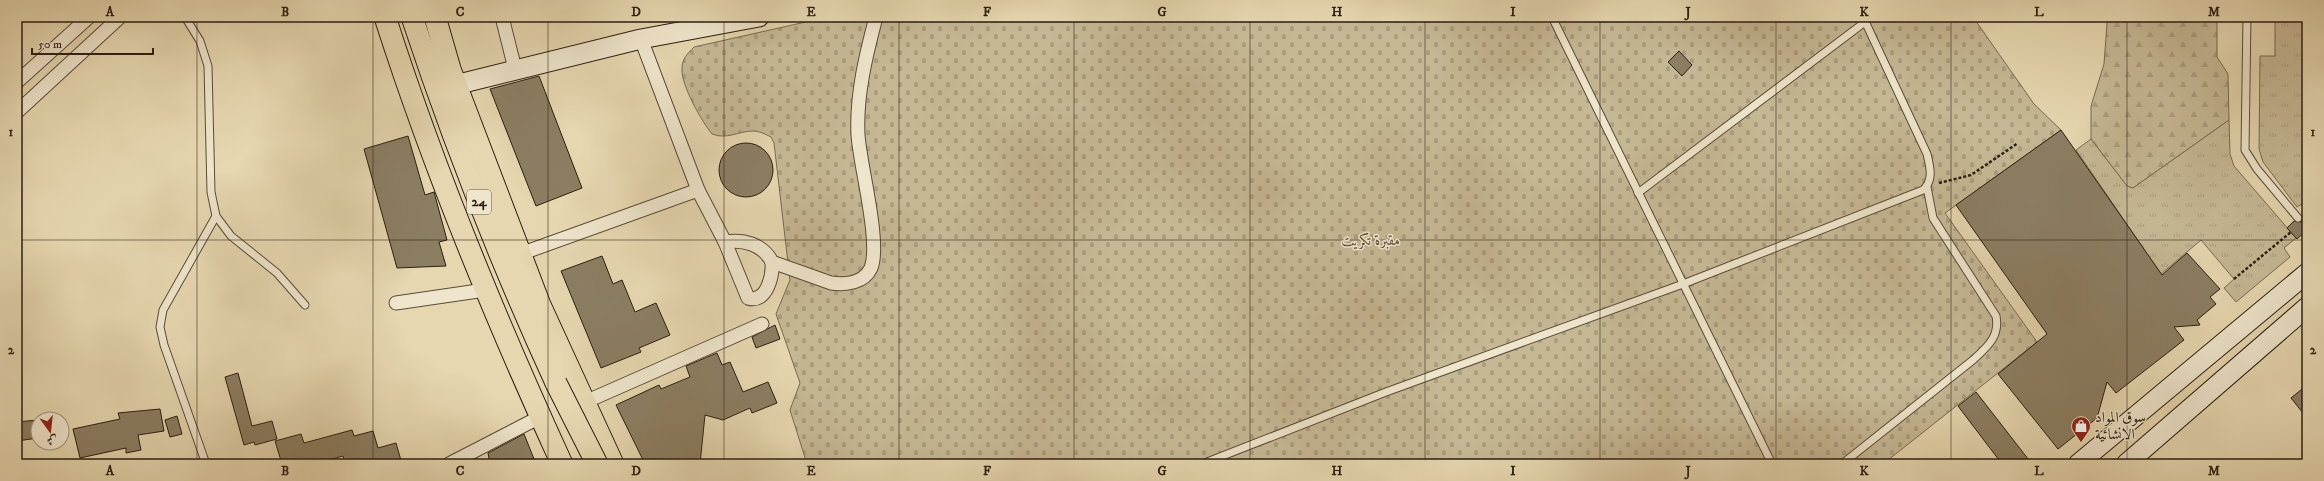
<svg xmlns="http://www.w3.org/2000/svg" width="2324" height="481" font-family="'IM FELL DW Pica',Amiri,serif">
  <style>
    .forest { fill: url(#forest-firs); stroke: #786b52 }
    .cemetery { fill: url(#cemetery-stones); stroke: #786b52 }
    .park { fill: url(#park-tufts); stroke: #786b52 }
    .building { fill: #8c7e63; stroke: #2a1e10 }
    .lines { fill: none; stroke-linecap: round; stroke-linejoin: round }
    .lane-casing { stroke: #594c38; stroke-width: 9 }
    .street-casing { stroke: #594c38; stroke-width: 15 }
    .secondary-casing { stroke: #2a1e10; stroke-width: 21 }
    .primary-casing { stroke: #2a1e10; stroke-width: 23 }
    .path { stroke: #2a1e10; stroke-width: 2.5; stroke-dasharray: 3 2; stroke-linecap: butt }
    .lane { stroke: #efe5cc; stroke-width: 7 }
    .street { stroke: #efe5cc; stroke-width: 13 }
    .secondary { stroke: #efe5cc; stroke-width: 19 }
    .primary { stroke: #e6d7b0; stroke-width: 21 }
    .primary-bridge-casing { stroke: #2a1e10; stroke-width: 23; stroke-linecap: butt }
    .primary-bridge { stroke: #e6d7b0; stroke-width: 21 }
    .grid { fill: none; stroke: #2a1e10; stroke-width: 1; stroke-opacity: 0.55 }
    .labels { text-anchor: middle; dominant-baseline: central; stroke-width: 3; stroke-linejoin: round; paint-order: stroke }
    .shield { fill: #efe5cc; stroke: #655a48; stroke-width: 1 }
    .shield-label { font-size: 14px; font-weight: bold; fill: #2a1e10 }
    .park-label { font-size: 15px; font-style: italic; fill: #594c38; stroke: #efe5cc }
    .poi-label { font-size: 15px; fill: #2a1e10; stroke: #efe5cc; text-anchor: start }
    .neatline { fill: none; stroke: #2a1e10; stroke-width: 1.5 }
    .grid-label { font-size: 13px; text-anchor: middle; font-weight: bold; fill: #2a1e10 }
  </style>
  <defs>
    <pattern id="forest-firs" width="22" height="20" patternUnits="userSpaceOnUse"><rect width="22" height="20" fill="#c6b895"/><path d="M5 1l3.5 6h-7zM16 11l3.5 6h-7z" fill="#aa9e7f"/></pattern>
    <pattern id="cemetery-stones" width="16" height="16" patternUnits="userSpaceOnUse"><rect width="16" height="16" fill="#c6b895"/><path d="M2 7V4a2 2 0 0 1 4 0v3zM10 15v-3a2 2 0 0 1 4 0v3z" fill="#aa9e7f"/></pattern>
    <pattern id="park-tufts" width="24" height="20" patternUnits="userSpaceOnUse"><rect width="24" height="20" fill="#c6b895"/><path d="M3 7l-1-3M5 7V3M7 7l1-3M15 17l-1-3M17 17v-4M19 17l1-3" fill="none" stroke="#aa9e7f"/></pattern>
  </defs>
  <rect width="100%" height="100%" fill="#e6d7b0"/>
  <filter id="stains"><feTurbulence type="fractalNoise" baseFrequency=".005" numOctaves="4"/><feColorMatrix values="0 0 0 0 .2 0 0 0 0 .09 0 0 0 0 .02 0 0 0 .5 -.17"/></filter>
  <radialGradient id="worn" r=".72"><stop offset=".6" stop-color="#630" stop-opacity="0"/><stop offset="1" stop-color="#630" stop-opacity=".3"/></radialGradient>
  <polygon class="forest" points="2105,17 2217,17 2217,57 2228,74 2229,120 2133,188 2127,186 2091,139 2091,106 2104,64 2107,24"/>
  <path class="cemetery" d="M828,17H1973L2034,104L2061,130L1945,213L2037,342L1883,464H807L790,410L800,383L776,314L790,280L774,143L771,137C765,134 759,131 753,131C738,131 727,140 712,134C702,122 681,85 682,69C682,59 687,54 694,47Z"/>
  <g class="park">
    <polygon points="2275,17 2307,17 2307,201 2297,207 2263,162 2259,149 2260,56 2275,56"/>
    <polygon points="2229,120 2230,154 2234,166 2296,238 2284,248 2290,257 2236,302 2224,288 2234,279 2201,240 2161,274 2076,150 2091,139 2127,186 2133,188"/>
  </g>
  <g class="building">
    <polygon points="1679,51 1692,65 1682,76 1668,62"/>
    <polygon points="539,76 582,188 536,206 490,89"/>
    <polygon points="2061,130 2162,275 2187,253 2220,289 2210,297 2216,304 2197,320 2200,325 2174,327 2184,340 2116,393 2107,382 2097,418 2058,449 1998,374 2047,334 1956,205"/>
    <polygon points="408,136 425,195 434,192 447,240 439,242 446,266 397,268 364,149"/>
    <circle cx="746" cy="170" r="27"/>
    <polygon points="2307,210 2307,230 2297,239 2287,228 2294,221 2301,222 2302,215"/>
    <polygon points="602,256 613,284 622,280 635,312 656,303 670,335 639,348 641,352 601,368 561,271"/>
    <polygon points="775,325 780,339 756,348 752,337"/>
    <polygon points="717,353 722,365 730,362 743,392 768,382 777,403 752,413 750,408 723,420 705,415 700,464 645,464 616,405 659,385 661,389 690,377 686,366"/>
    <polygon points="238,373 252,426 272,421 277,439 255,445 254,442 244,445 225,377"/>
    <polygon points="2307,385 2307,418 2291,398"/>
    <polygon points="1976,392 2032,464 2002,464 1958,406"/>
    <polygon points="160,409 164,431 138,435 141,450 126,453 126,448 80,458 73,429 120,419 118,413"/>
    <polygon points="177,416 182,434 170,437 165,420"/>
    <polygon points="38,420 38,438 17,441 17,422"/>
    <polygon points="352,430 354,436 373,431 378,448 396,443 402,464 345,464 343,456 315,464 282,464 275,441 301,434 304,443"/>
    <polygon points="524,434 536,464 490,464 488,453"/>
  </g>
  <g class="lines">
    <g class="lane-casing">
      <g id="lane">
        <polyline points="185,17 200,41 208,66 211,192 216,216 231,236 277,273 305,305"/>
        <polyline points="1552,17 1772,464"/>
        <polyline points="2247,17 2245,150 2257,169 2298,218"/>
        <polyline points="1638,193 1865,22"/>
        <polyline points="206,464 164,345 160,327 163,310 216,216"/>
        <path d="M1202,464L1386,392L1683,284L1923,190C1934,180 1930,167 1927,154L1863,17"/>
        <path d="M1842,464L1973,360C1987,347 2000,337 1996,316L1933,218L1927,187"/>
      </g>
    </g>
    <g class="street-casing">
      <g id="street">
        <polyline points="502,17 515,69"/>
        <path d="M641,39L698,190L725,242L748,298C767,304 773,275 772,262"/>
        <polyline points="17,82 89,17"/>
        <polyline points="17,112 120,17"/>
        <path d="M725,242C743,239 763,244 772,262L831,283C846,285 864,283 871,268C881,242 860,166 858,135C856,95 866,55 876,17"/>
        <polyline points="520,254 698,190"/>
        <polyline points="396,303 485,290"/>
        <polyline points="585,402 762,324"/>
        <polyline points="449,464 540,417"/>
      </g>
    </g>
    <g class="secondary-casing">
      <g id="secondary">
        <polyline points="455,85 641,39 759,17"/>
        <polyline points="2078,464 2307,273"/>
        <polyline points="2126,464 2307,307"/>
      </g>
    </g>
    <g class="primary-casing">
      <g id="primary">
        <path d="M385,17C434,170 495,318 562,464"/>
        <path d="M412,17C453,141 501,263 556,383"/>
        <polyline points="435,17 450,69 540,305 613,464"/>
      </g>
    </g>
    <g class="path">
      <polyline points="1939,183 1971,175 2018,143"/>
      <polyline points="2234,279 2291,232"/>
    </g>
    <use href="#lane" class="lane"/>
    <use href="#street" class="street"/>
    <use href="#secondary" class="secondary"/>
    <use href="#primary" class="primary"/>
    <g class="primary-bridge-casing">
      <polyline id="primary-bridge" points="556,383 597,464"/>
    </g>
    <use href="#primary-bridge" class="primary-bridge"/>
  </g>
  <path class="grid" d="M197,17V464M373,17V464M548,17V464M724,17V464M899,17V464M1074,17V464M1250,17V464M1425,17V464M1600,17V464M1776,17V464M1951,17V464M2127,17V464M17,240H2307"/>
  <defs>
    <g id="shop-pin" transform="scale(1)"><path d="M0 17L-7.5 6A9.5 9.5 0 1 1 7.5 6Z" fill="#8f2418" stroke="#efe5cc"/><path d="M-5-2.5h2.3a2.7 3.5 0 0 1 5.4 0H5L5.5 6h-11ZM-1.5-2.5h3a1.5 2.3 0 0 0-3 0Z" fill="#fff"/></g>
  </defs>
  <g fill-rule="evenodd">
    <use href="#shop-pin" x="2081" y="426"/>
  </g>
  <g class="labels">
    <rect class="shield" x="467" y="190" width="24" height="24" rx="3"/>
    <g class="shield-label">
      <text x="479" y="202">24</text>
    </g>
    <g class="park-label">
      <text x="1371" y="240">مقبرة تكريت</text>
    </g>
    <g class="poi-label">
      <text x="2095" y="417">سوق المواد<tspan x="2095" dy="17">الانشائية</tspan></text>
    </g>
  </g>
  <rect width="2324" height="481" fill="none" stroke="#e6d7b0" stroke-width="44"/>
  <g transform="translate(50 431) rotate(165)"><circle r="19" fill="#efe5cc" stroke="#a09581"/>
  <path d="M0-3L7 15L0 10L-7 15Z" fill="#8f2418"/>
  <text y="-6" font-size="11" font-weight="bold" text-anchor="middle" fill="#2a1e10">ش</text>
  </g>
  <path d="M32 48v6h121v-6" fill="none" stroke="#2a1e10" stroke-width="2"/>
  <text x="38" y="48" font-size="12" fill="#2a1e10" stroke="#efe5cc" stroke-width="3" paint-order="stroke">50 m</text>
  <rect x="22" y="22" width="2280" height="437" class="neatline"/>
  <g class="grid-label">
    <text x="110" y="16">A</text>
    <text x="285" y="16">B</text>
    <text x="460" y="16">C</text>
    <text x="636" y="16">D</text>
    <text x="811" y="16">E</text>
    <text x="987" y="16">F</text>
    <text x="1162" y="16">G</text>
    <text x="1337" y="16">H</text>
    <text x="1513" y="16">I</text>
    <text x="1688" y="16">J</text>
    <text x="1864" y="16">K</text>
    <text x="2039" y="16">L</text>
    <text x="2214" y="16">M</text>
    <text x="11" y="136">1</text>
    <text x="2313" y="136">1</text>
    <text x="11" y="354">2</text>
    <text x="2313" y="354">2</text>
    <text x="110" y="475">A</text>
    <text x="285" y="475">B</text>
    <text x="460" y="475">C</text>
    <text x="636" y="475">D</text>
    <text x="811" y="475">E</text>
    <text x="987" y="475">F</text>
    <text x="1162" y="475">G</text>
    <text x="1337" y="475">H</text>
    <text x="1513" y="475">I</text>
    <text x="1688" y="475">J</text>
    <text x="1864" y="475">K</text>
    <text x="2039" y="475">L</text>
    <text x="2214" y="475">M</text>
  </g>
  <rect width="100%" height="100%" filter="url(#stains)"/>
  <rect width="100%" height="100%" fill="url(#worn)"/>
</svg>
